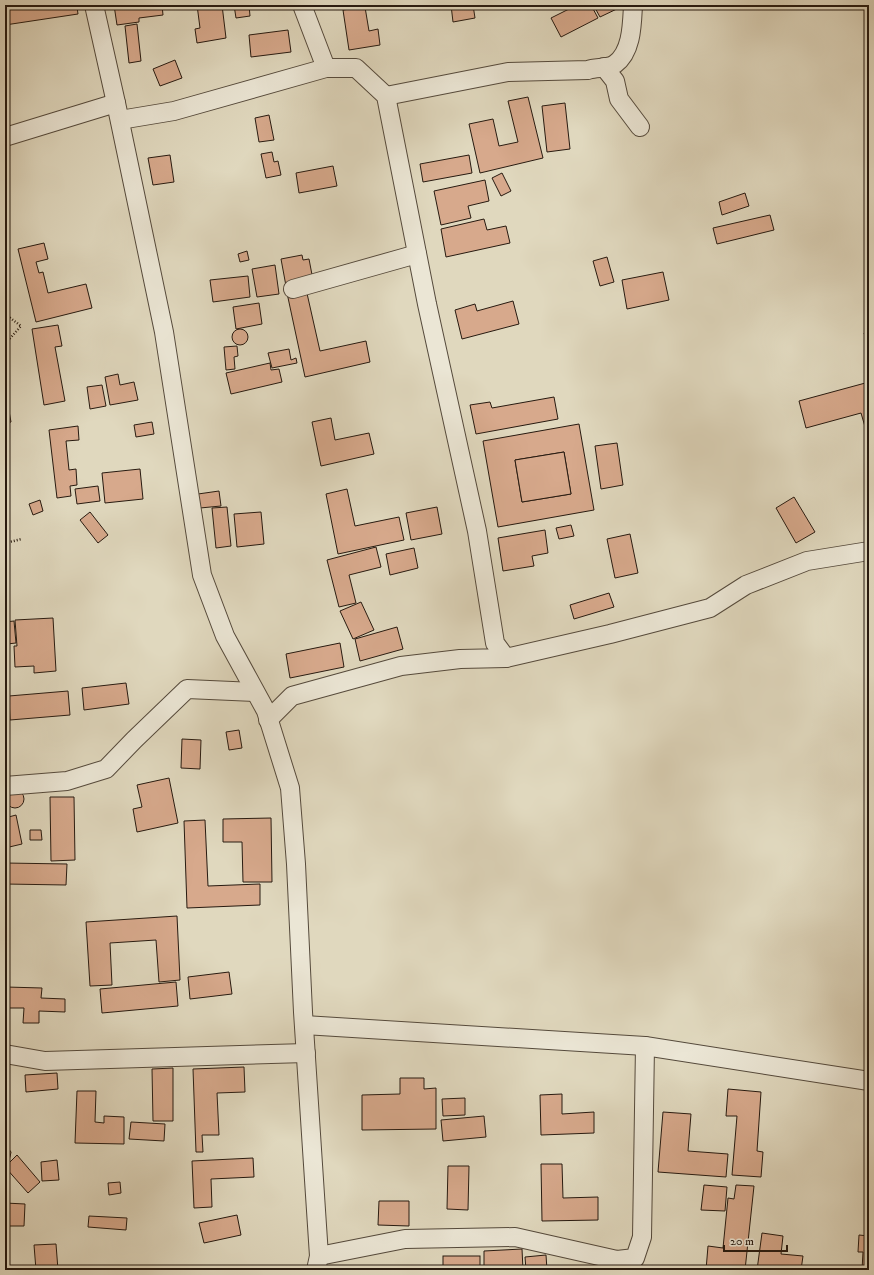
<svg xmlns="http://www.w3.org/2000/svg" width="874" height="1275" font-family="'IM FELL DW Pica',serif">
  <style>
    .building { fill: #d7a98c; stroke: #271a10; fill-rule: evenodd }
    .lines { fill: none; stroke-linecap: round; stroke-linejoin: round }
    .street-casing { stroke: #554a3c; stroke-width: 20 }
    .path { stroke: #271a10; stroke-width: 2.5; stroke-dasharray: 1 2; stroke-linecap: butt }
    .street { stroke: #ebe6d5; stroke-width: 18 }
  </style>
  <rect width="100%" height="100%" fill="#e0d8be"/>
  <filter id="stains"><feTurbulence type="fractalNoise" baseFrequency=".005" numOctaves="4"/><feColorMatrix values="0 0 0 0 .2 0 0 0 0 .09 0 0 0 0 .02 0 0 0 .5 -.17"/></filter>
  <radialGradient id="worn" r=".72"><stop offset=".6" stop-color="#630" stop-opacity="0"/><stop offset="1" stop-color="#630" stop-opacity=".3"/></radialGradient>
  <g class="building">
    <polygon points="5,5 66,5 67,9 77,7 78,14 5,25"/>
    <polygon points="114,5 162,5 163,15 139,18 139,22 117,25"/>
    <polygon points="197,5 222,5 226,38 197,43 195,29 200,28"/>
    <polygon points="234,5 249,5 250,16 236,18"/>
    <polygon points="451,5 473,5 475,18 453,22"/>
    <polygon points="577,5 591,5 598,18 561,37 551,18"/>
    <polygon points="596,5 622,5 623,6 600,17 594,6"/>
    <polygon points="758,5 771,5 759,9"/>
    <polygon points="365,7 369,31 378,29 380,45 349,50 343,10"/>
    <polygon points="137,24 141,61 129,63 125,26"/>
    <polygon points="288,30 291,52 251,57 249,35"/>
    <polygon points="175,60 182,78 160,86 153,69"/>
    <polygon points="528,97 543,158 480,173 469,124 493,119 499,146 518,142 508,101"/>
    <polygon points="565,103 570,149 547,152 542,106"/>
    <polygon points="269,115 274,140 259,142 255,118"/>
    <polygon points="272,152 274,162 278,161 281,175 266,178 261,154"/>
    <polygon points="170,155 174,182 153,185 148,158"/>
    <polygon points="469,155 472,173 423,182 420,164"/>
    <polygon points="333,166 337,186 299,193 296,173"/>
    <polygon points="502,173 511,191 501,196 492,178"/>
    <polygon points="485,180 489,201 468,206 471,218 441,225 434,191"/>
    <polygon points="745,193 749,206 722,215 719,202"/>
    <polygon points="770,215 774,230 717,244 713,228"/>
    <polygon points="484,219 487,230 506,226 510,243 446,257 441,229"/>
    <polygon points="44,243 48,259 36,262 39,273 43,272 48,293 86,284 92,308 36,322 18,249"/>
    <polygon points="247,251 249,260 240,262 238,254"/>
    <polygon points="302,255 303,260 309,259 313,280 286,286 281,259"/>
    <polygon points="607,257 614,282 600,286 593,261"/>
    <polygon points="275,265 279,294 257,297 252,269"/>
    <polygon points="663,272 669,300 627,309 622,280"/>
    <polygon points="248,276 250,297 213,302 210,280"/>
    <polygon points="306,289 320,351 366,341 370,362 305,377 287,293"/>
    <polygon points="513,301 519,324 462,339 455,310 475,304 477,311"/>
    <polygon points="259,303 262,324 236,329 233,307"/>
    <polygon points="58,325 62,346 55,347 65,401 44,405 32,329"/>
    <circle cx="240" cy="337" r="8"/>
    <polygon points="869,331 869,349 864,333"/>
    <polygon points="237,346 238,356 234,357 235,369 226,370 224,347"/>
    <polygon points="289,349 291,360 296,358 297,363 272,368 268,353"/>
    <polygon points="270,363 271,370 279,369 282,382 231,394 226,373"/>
    <polygon points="118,374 120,385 134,382 138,400 110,405 105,377"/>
    <polygon points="869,382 869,436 868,437 861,413 806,428 799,401"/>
    <polygon points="102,385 106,406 90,409 87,387"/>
    <polygon points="554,397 558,419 476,434 470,405 490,402 492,408"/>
    <polygon points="7,400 11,422 5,424 5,401"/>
    <polygon points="331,418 335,440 369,433 374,454 321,466 312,422"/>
    <polygon points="152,422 154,434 136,437 134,425"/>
    <path d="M579,424L594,510L498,527L483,441ZM564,452L571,494L522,502L515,460Z"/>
    <polygon points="78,426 79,440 66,441 69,470 76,469 77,485 70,486 71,496 57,498 49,430"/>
    <polygon points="617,443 623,485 601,489 595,446"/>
    <polygon points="564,452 571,494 522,502 515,460"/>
    <polygon points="140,469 143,499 105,503 102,473"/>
    <polygon points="98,486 100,501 77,504 75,489"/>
    <polygon points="347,489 355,526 399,517 404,540 338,554 326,494"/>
    <polygon points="219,491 221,506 200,508 198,494"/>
    <polygon points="794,497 815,532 796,543 776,508"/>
    <polygon points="40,500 43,511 33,515 29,504"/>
    <polygon points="227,507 231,546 216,548 212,508"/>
    <polygon points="437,507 442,534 411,540 406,513"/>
    <polygon points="90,512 108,535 98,543 80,520"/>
    <polygon points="261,512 264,544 237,547 234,514"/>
    <polygon points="571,525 574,536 559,539 556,528"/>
    <polygon points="545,530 548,553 532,556 534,566 503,571 498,538"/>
    <polygon points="630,534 638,573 615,578 607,539"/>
    <polygon points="376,547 381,567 349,575 356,603 339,607 327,560"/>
    <polygon points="414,548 418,568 390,575 386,554"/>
    <polygon points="609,593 614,607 574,619 570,605"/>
    <polygon points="361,602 374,630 353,639 340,611"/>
    <polygon points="53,618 56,671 34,673 34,666 15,667 14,646 17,646 15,620"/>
    <polygon points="14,621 16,643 7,644 7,650 5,650 5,622"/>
    <polygon points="397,627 403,649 360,661 355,639"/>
    <polygon points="340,643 344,667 290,678 286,654"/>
    <polygon points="126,683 129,704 84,710 82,688"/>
    <polygon points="68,691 70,715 10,720 9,696"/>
    <polygon points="239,730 242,748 229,750 226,732"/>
    <polygon points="182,739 201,740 200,769 181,768"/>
    <polygon points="169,778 178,823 137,832 133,809 142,807 137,785"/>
    <circle cx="15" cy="799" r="9"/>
    <polygon points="50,797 74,797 75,860 51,861"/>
    <polygon points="16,815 22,844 5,848 5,818"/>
    <polygon points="271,818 272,882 243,882 242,842 223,842 223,819"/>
    <polygon points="205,820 208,886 260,884 260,905 187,908 184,821"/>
    <polygon points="30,830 41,830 42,840 30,840"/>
    <polygon points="5,863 67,864 66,885 5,884"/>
    <polygon points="177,916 180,980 159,982 156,940 110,943 112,985 90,986 86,922"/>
    <polygon points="229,972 232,994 190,999 188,977"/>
    <polygon points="176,982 178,1006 102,1013 100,989"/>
    <polygon points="6,987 42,988 41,998 65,999 65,1012 39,1011 39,1023 23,1023 24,1008 5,1008"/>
    <polygon points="244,1067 245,1092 217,1093 219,1135 202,1135 203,1152 196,1152 193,1069"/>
    <polygon points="173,1068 173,1121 153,1121 152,1069"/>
    <polygon points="57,1073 58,1089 26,1092 25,1075"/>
    <polygon points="400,1078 424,1078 424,1089 436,1088 436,1129 362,1130 362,1095 400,1094"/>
    <polygon points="728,1089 761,1092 757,1151 763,1152 761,1177 732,1175 737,1116 726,1116"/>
    <polygon points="77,1091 96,1091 95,1122 104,1123 104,1116 124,1117 124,1144 75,1143"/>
    <polygon points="562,1094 562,1114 594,1112 594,1133 541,1135 540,1095"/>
    <polygon points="465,1098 465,1115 443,1116 442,1099"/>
    <polygon points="663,1112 691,1114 688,1151 728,1154 726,1177 658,1172"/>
    <polygon points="484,1116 486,1137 443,1141 441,1120"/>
    <polygon points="131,1122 165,1124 164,1141 129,1139"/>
    <polygon points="5,1147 8,1148 11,1152 10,1157 8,1161 5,1161"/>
    <polygon points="17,1155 40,1182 28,1193 5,1167"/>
    <polygon points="253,1158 254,1177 211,1179 212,1207 194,1208 192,1161"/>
    <polygon points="57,1160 59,1180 42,1181 41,1162"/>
    <polygon points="541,1164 562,1164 563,1198 598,1197 598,1220 542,1221"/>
    <polygon points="448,1166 469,1166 468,1210 447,1209"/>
    <polygon points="120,1182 121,1193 109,1195 108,1183"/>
    <polygon points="704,1185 727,1187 725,1211 701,1210"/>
    <polygon points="736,1185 754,1186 745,1270 706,1270 708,1246 723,1248 728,1198 734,1199"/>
    <polygon points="379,1201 409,1201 409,1226 378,1225"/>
    <polygon points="5,1203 25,1204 24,1226 5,1226"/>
    <polygon points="237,1215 241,1235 204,1243 199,1223"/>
    <polygon points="89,1216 127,1218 126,1230 88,1227"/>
    <polygon points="762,1233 783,1236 781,1254 803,1256 801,1270 757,1270"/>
    <polygon points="859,1235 869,1236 869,1270 862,1270 863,1252 858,1252"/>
    <polygon points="56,1244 58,1270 36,1270 34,1245"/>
    <polygon points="522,1249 523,1270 484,1270 484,1251"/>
    <polygon points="546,1255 547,1270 526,1270 525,1257"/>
    <rect x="443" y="1256" width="37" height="14"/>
  </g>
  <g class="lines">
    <g class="street-casing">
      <g id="street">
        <polyline points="94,5 116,103 164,332 202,575 225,636 266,711 290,788 296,864 303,1012 319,1256 316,1270"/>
        <polyline points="302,5 326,68"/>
        <polyline points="604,67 615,81 619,99 640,127"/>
        <path d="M386,96L508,72L588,70C596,67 608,69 615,64C632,52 632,24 633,5"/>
        <polyline points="120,120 174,111 326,68 356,68 386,96 427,304 477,531 495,643 506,658 460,659 401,666 292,696 268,720"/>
        <polyline points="5,137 116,103"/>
        <polyline points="293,289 417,254"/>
        <polyline points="506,658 610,634 710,608 746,585 807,561 869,551"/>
        <polyline points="5,786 67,781 106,769 134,740 187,689 255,692"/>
        <polyline points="304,1025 645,1046 869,1081"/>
        <polyline points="5,1054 45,1061 306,1053"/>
        <polyline points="319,1256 405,1239 515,1237 617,1260 635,1258 642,1237 645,1046"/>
      </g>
    </g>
    <g class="path">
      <polyline points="5,314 21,326 5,344"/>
      <polyline points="5,543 22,539"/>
    </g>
    <use href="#street" class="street"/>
  </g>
  <rect width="874" height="1275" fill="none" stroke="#e0d8be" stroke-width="20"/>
  <rect x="6" y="6" width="862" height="1263" fill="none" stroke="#271a10" stroke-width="2"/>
  <rect x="10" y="10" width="854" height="1255" fill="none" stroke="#271a10"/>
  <path d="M724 1245v6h63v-6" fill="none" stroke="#271a10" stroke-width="2"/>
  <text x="730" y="1245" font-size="12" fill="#271a10" stroke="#ebe6d5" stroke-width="3" paint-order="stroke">20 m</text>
  <rect width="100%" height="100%" filter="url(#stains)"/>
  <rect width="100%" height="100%" fill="url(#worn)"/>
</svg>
